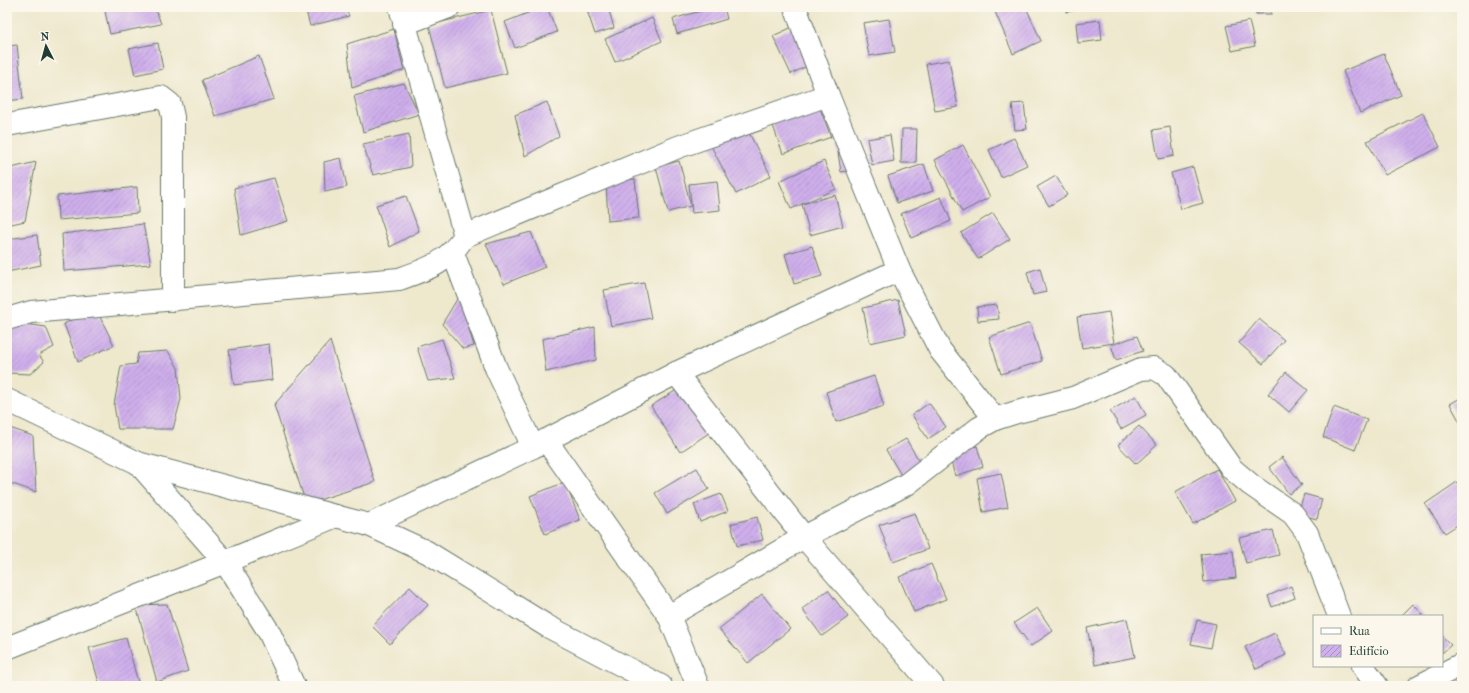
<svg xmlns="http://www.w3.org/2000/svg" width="1469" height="693" font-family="'IM FELL French Canon',serif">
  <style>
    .building { fill: url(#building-hatch) }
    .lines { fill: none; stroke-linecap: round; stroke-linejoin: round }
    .street-casing { stroke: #67796a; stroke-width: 24 }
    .street { stroke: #fff; stroke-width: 22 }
  </style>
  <defs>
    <pattern id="building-hatch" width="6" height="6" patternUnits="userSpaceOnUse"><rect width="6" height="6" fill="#cfafec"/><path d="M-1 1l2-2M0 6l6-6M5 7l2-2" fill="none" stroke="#a790c0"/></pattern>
  </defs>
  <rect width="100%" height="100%" fill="#fbf7ec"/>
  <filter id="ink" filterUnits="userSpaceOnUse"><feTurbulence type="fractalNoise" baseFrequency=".025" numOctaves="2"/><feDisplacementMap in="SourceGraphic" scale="8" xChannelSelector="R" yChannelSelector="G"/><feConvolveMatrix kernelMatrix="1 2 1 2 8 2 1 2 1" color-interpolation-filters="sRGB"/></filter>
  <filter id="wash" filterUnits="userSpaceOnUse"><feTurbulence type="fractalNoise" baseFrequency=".012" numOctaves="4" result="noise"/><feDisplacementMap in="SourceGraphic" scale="16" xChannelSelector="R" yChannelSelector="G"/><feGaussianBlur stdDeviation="0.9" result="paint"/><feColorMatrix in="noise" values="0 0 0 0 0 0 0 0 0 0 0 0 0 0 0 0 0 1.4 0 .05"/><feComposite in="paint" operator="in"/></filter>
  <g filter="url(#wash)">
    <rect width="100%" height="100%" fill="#eee8cd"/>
    <g id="blocks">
      <g class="building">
        <polygon points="104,7 155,7 161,24 110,34"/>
        <polygon points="305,7 345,7 349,16 310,26"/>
        <polygon points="543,7 547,7 557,32 515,48 505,22"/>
        <polygon points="586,7 608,7 614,28 595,34"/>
        <polygon points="714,7 724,7 727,19 677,34 673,19"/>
        <polygon points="993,7 1026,7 1041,41 1013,54"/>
        <polygon points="1065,7 1087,7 1087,8 1066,12"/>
        <rect x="1256" y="7" width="15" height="7"/>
        <polygon points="491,10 507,73 445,88 429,25"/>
        <polygon points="652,18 662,41 615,62 605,39"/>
        <polygon points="889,19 895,52 869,56 863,23"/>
        <polygon points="1100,20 1102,40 1078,43 1076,23"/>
        <polygon points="1249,21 1255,46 1232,51 1226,26"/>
        <polygon points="797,25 815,62 791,74 773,36"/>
        <polygon points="394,29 404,70 352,88 347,44"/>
        <polygon points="158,43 163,69 135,75 129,49"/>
        <polygon points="17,45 23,99 7,101 7,46"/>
        <polygon points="1384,54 1401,95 1360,113 1343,71"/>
        <polygon points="259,56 274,99 215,116 202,80"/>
        <polygon points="949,60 958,107 935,111 926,64"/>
        <polygon points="404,83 419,114 363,132 354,96"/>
        <polygon points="547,102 559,136 525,156 515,115"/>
        <polygon points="818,103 831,137 783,154 771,120"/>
        <polygon points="1024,103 1027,129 1015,130 1012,104"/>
        <polygon points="1423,113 1440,147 1385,175 1367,141"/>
        <polygon points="744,123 771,176 736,194 709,142"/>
        <polygon points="1170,127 1174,156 1158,159 1153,130"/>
        <polygon points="902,129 917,129 916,163 901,163"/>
        <polygon points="409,134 411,167 373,175 363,144"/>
        <polygon points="890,135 894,161 872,165 867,139"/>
        <polygon points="1014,138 1027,165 1001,177 989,150"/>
        <polygon points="848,143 853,170 841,172 837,146"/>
        <polygon points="963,145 990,197 962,212 935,160"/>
        <polygon points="341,158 347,187 325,192 324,162"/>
        <polygon points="679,161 691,206 668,212 656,167"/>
        <polygon points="824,161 836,189 791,209 779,181"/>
        <polygon points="36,162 25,221 7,225 7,169"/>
        <polygon points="924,164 933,191 897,203 888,176"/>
        <polygon points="1193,167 1203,203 1181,209 1171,173"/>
        <polygon points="1056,176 1067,195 1049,206 1037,187"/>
        <polygon points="274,178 288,221 241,235 234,188"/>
        <polygon points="635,179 639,218 608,221 606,181"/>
        <polygon points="717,181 720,210 692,213 689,184"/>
        <polygon points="137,187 138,213 58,220 57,196"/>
        <polygon points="835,195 843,226 810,235 802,204"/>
        <polygon points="406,196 419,231 390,247 376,205"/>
        <polygon points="941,197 951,221 911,238 901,214"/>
        <polygon points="993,213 1010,239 978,259 961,233"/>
        <polygon points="143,224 151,264 64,271 62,234"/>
        <polygon points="531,232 545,267 504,284 486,244"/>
        <polygon points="37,235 41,265 7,272 7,239"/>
        <polygon points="812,246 822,276 794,284 785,254"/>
        <polygon points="1040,268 1046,292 1033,295 1027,272"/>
        <polygon points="644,283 651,318 611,326 604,290"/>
        <polygon points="459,296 474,346 463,349 442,324"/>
        <polygon points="898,300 906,335 870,343 863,308"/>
        <polygon points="997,305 999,319 978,321 977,307"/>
        <polygon points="95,307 114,345 78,362 64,324"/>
        <polygon points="1109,312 1114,343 1082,348 1077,317"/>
        <polygon points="1259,319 1284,340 1263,364 1239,343"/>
        <polygon points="18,323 46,327 54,347 39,355 44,362 30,374 7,373 7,327"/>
        <polygon points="1030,323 1042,361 1001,374 989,337"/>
        <polygon points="595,327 596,360 546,372 542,339"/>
        <polygon points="1137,336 1143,351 1116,360 1111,345"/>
        <polygon points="442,339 455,378 428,381 417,347"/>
        <polygon points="330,341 375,482 306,504 274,405"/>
        <polygon points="269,344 272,380 234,385 229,350"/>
        <polygon points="168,351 178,368 181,399 173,429 118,429 114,405 121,366 136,364 138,353"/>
        <polygon points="1286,372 1308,390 1289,412 1268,394"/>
        <polygon points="874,376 884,406 836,422 826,392"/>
        <polygon points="680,388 709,433 680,452 651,406"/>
        <polygon points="1136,396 1146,415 1121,429 1110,411"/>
        <polygon points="1462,397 1462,426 1450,404"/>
        <polygon points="929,403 946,427 928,439 912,415"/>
        <polygon points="1334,407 1367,420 1355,450 1323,437"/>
        <polygon points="1139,426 1157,445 1136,464 1118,445"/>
        <polygon points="7,427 33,436 36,492 7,482"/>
        <polygon points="906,439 921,464 901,475 886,450"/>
        <polygon points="977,446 983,467 955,476 949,454"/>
        <polygon points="1282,457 1302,485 1289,494 1269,467"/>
        <polygon points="697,468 709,489 667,514 655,493"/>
        <polygon points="1217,469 1235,501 1193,524 1175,492"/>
        <polygon points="1001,473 1008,507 983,512 977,478"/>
        <polygon points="565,482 580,520 545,534 530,496"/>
        <polygon points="1457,482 1462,490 1462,522 1445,533 1425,504"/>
        <polygon points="721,494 728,511 700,522 694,504"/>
        <polygon points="1304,494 1322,499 1317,519 1298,514"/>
        <polygon points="915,513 928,549 893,562 879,525"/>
        <polygon points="757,517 763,540 737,546 731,524"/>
        <polygon points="1273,530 1279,555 1246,563 1239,538"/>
        <polygon points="1233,551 1236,578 1204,582 1201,554"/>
        <polygon points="931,564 946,599 914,612 899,577"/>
        <polygon points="1291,586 1295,598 1272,607 1268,596"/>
        <polygon points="410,587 428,605 390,644 372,626"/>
        <polygon points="828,590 848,617 822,636 802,609"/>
        <polygon points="762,594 790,629 748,663 719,629"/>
        <polygon points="167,604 188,671 157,682 136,605"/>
        <polygon points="1413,604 1424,616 1401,616"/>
        <polygon points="1037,608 1053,631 1031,646 1014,623"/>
        <polygon points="1127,619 1135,657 1095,665 1087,628"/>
        <polygon points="1197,620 1216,624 1211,648 1191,644"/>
        <polygon points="1275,633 1286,655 1256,669 1245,647"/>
        <polygon points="1442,636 1451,645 1442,653"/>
        <polygon points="126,638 139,686 100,686 89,648"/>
        <polygon points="1462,678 1462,686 1452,686"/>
      </g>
    </g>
  </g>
  <g filter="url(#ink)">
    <use href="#blocks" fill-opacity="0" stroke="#67796a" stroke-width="1"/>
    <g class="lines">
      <g class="street-casing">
        <g id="street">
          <polyline points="400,7 465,236"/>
          <polyline points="795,7 828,95 899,270 940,350 995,419"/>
          <polyline points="404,24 449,7"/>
          <polyline points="7,125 161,97 170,104 173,117 173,300"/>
          <polyline points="453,253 496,368 533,447"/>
          <path d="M7,319L31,312L399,279C431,268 445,264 465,236L678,147L828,95"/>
          <polyline points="676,373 804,537 933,686"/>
          <polyline points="7,400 138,463 369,525 427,552 547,626 661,686"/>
          <polyline points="546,440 669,616 698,686"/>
          <polyline points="138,463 225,562 269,632 294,686"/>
          <polyline points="369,525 533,447 676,373 899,270"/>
          <polyline points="669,616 804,537 907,484 979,428 995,419 1017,412 1073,398 1141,369 1154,368 1166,375 1232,469 1251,485 1293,514 1307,533 1339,616"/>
          <polyline points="7,648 225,562 336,516"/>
          <polyline points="1363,666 1377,686"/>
          <polyline points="1419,686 1462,664"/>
        </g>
      </g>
      <use href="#street" class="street"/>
    </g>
  </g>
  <rect width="1469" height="693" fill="none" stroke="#fbf7ec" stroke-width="24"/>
  <rect x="1313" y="615" width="130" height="52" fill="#fbf7ec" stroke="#a3ada2"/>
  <rect x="1321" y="628" width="20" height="6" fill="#ffffff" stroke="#a3ada2"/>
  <text x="1349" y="635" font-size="12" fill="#1f3d34">Rua</text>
  <rect x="1321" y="645" width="20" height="12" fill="url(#building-hatch)" stroke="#a3ada2"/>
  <text x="1349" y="655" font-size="12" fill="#1f3d34">Edifício</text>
  <g transform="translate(46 46) rotate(354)" stroke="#fbf7ec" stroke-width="3" paint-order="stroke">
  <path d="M0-3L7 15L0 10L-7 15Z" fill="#1f3d34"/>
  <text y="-6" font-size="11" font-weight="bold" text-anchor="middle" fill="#1f3d34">N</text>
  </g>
</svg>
